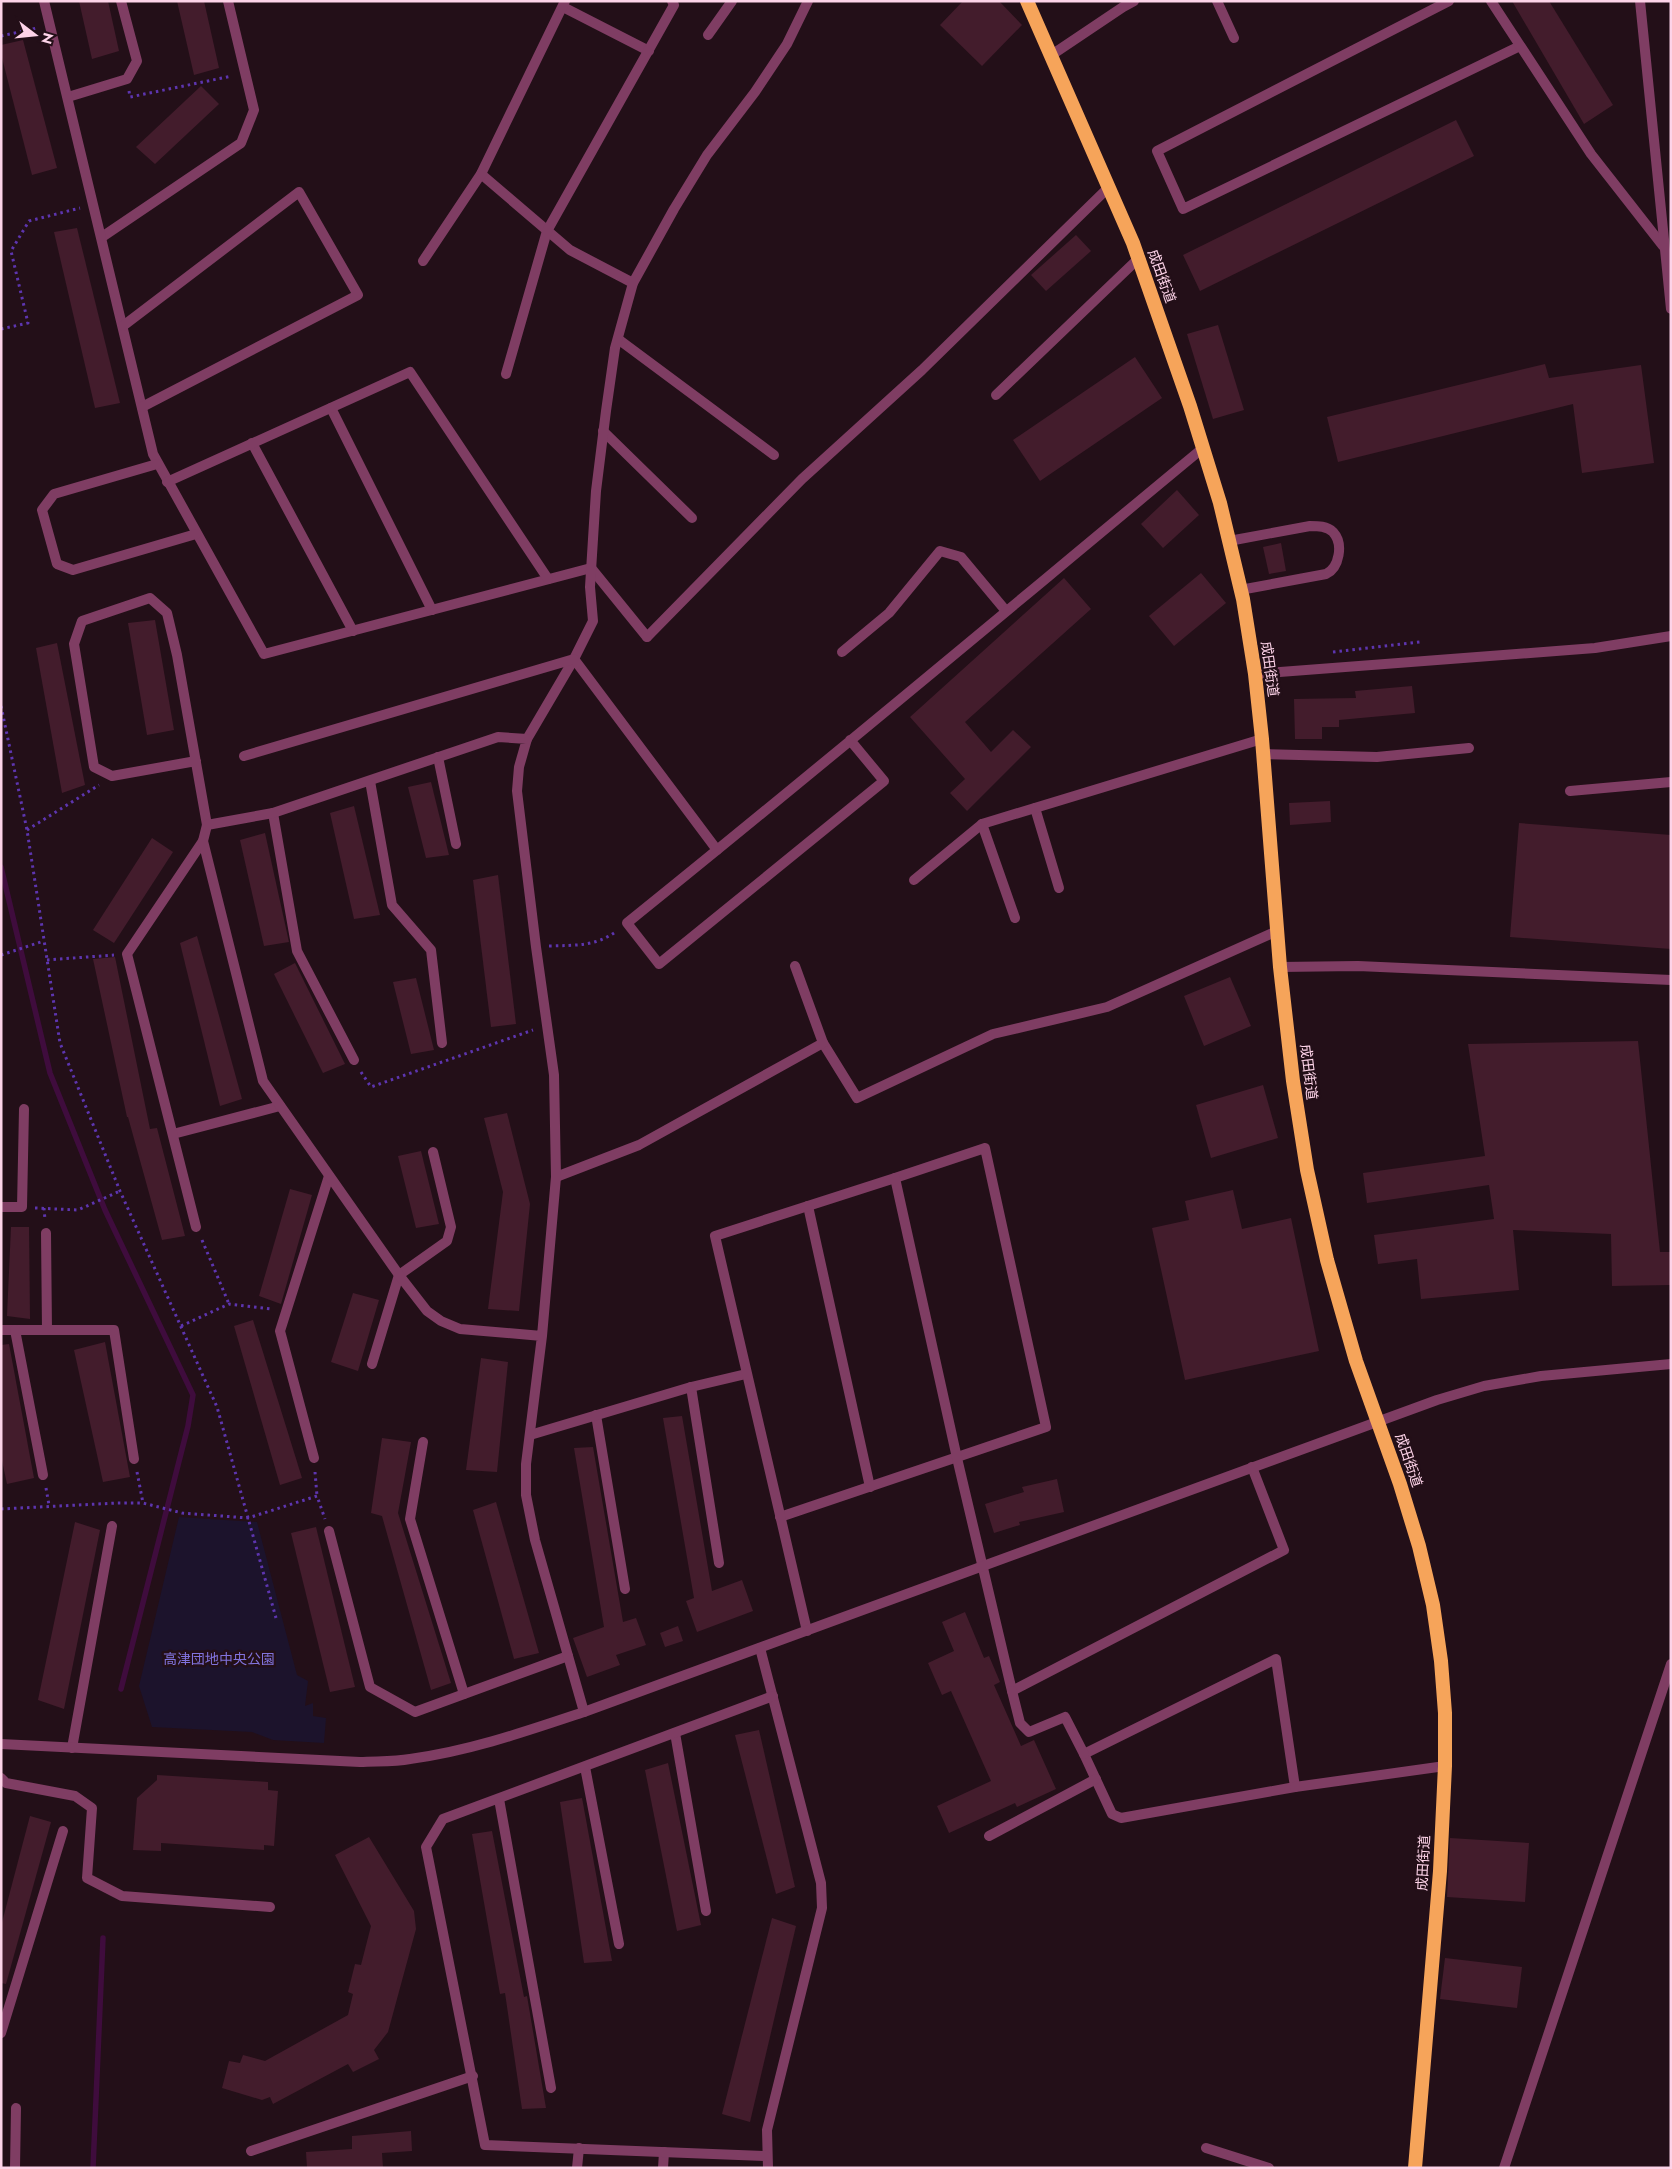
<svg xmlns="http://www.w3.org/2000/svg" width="1672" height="2169" font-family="Jost,'Noto Sans JP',sans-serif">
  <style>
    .green { fill: #1c132c }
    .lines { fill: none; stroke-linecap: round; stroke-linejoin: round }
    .stream { stroke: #3f0c3d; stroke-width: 5.5 }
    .building { fill: #431c2c }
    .path { stroke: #5d35af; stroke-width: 3; stroke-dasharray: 2.5 4; stroke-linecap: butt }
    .service { stroke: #7f3d63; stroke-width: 10 }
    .minor { stroke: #7f3d63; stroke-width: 10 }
    .tertiary { stroke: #7f3d63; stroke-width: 10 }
    .trunk { stroke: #f6a45a; stroke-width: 14 }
    .labels { text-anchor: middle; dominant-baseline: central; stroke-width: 5; stroke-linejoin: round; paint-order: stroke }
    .street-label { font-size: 14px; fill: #fdd3e8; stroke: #230f18 }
    .park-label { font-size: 14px; fill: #8173dd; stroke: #230f18 }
  </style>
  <rect width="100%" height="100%" fill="#230f18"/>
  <polygon class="green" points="179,1517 257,1522 297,1675 308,1681 305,1706 313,1703 313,1716 326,1718 324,1743 273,1740 252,1732 152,1727 139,1686"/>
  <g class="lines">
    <g class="stream">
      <polyline points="1,867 50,1073 105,1210 193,1395 188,1426 121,1689"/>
      <polyline points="93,2168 103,1938"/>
    </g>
  </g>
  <g class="building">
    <polygon points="79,1 108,1 119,51 92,59"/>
    <polygon points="177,1 204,1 219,68 194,75"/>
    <polygon points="963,1 999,1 1022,25 982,66 940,25"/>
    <polygon points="1512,1 1549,1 1613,105 1584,124"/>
    <polygon points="23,40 57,168 32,175 1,54 1,45"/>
    <polygon points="201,86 219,104 155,164 136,147"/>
    <polygon points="1456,120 1474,156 1200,291 1183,255"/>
    <polygon points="77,228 120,403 95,408 54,232"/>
    <polygon points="1076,235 1091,251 1046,291 1031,275"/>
    <polygon points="1218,325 1244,410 1213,419 1187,334"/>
    <polygon points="1135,357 1162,398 1040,481 1013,440"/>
    <polygon points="1545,364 1549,378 1641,365 1654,463 1582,473 1573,404 1338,462 1327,417"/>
    <polygon points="1177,490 1199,515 1163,548 1141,524"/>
    <polygon points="1281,543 1286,571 1269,574 1263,547"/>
    <polygon points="1201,573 1226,603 1174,646 1149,616"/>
    <polygon points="1064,578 1091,609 965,722 991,752 1013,730 1031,747 967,811 950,793 965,779 910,717"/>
    <polygon points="155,620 174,730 147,735 128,623"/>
    <polygon points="57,643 85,785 62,793 36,648"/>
    <polygon points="1412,686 1415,713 1339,720 1339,727 1322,727 1322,739 1295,739 1294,699 1356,698 1355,691"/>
    <polygon points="431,782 449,855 426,858 408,787"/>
    <polygon points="1330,801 1331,822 1290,825 1289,803"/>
    <polygon points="354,806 380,915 354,919 330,813"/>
    <polygon points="1519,823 1671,835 1671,949 1510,937"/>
    <polygon points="265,833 289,942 264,946 240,840"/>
    <polygon points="152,838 173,852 114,943 93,930"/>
    <polygon points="498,875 516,1024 491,1027 473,880"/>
    <polygon points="197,936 242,1099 220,1106 180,943"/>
    <polygon points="115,957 150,1129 157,1128 185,1236 162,1240 128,1117 127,1117 93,959"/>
    <polygon points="295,963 345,1064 323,1073 274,974"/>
    <polygon points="1230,977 1251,1026 1204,1046 1184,996"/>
    <polygon points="416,978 434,1050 411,1054 393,982"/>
    <polygon points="1638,1041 1660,1252 1670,1252 1670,1285 1612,1286 1611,1234 1513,1230 1519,1290 1421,1299 1417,1259 1378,1264 1374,1235 1494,1219 1489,1185 1367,1203 1363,1173 1485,1156 1468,1044"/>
    <polygon points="1263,1085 1278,1138 1211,1158 1196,1105"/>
    <polygon points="507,1113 530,1204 519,1311 488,1309 503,1192 484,1118"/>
    <polygon points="421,1151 439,1224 416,1228 398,1156"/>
    <polygon points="290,1189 312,1195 281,1304 259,1296"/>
    <polygon points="1233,1190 1242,1229 1291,1218 1319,1351 1185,1380 1152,1228 1189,1220 1185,1201"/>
    <polygon points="11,1227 29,1227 30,1319 7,1316"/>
    <polygon points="353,1293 379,1300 358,1371 331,1362"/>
    <polygon points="253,1320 302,1478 280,1485 234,1326"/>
    <polygon points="105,1342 130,1477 103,1482 74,1350"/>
    <polygon points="9,1344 34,1478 7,1484 1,1456 1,1345"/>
    <polygon points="481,1358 508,1362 497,1472 466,1470"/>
    <polygon points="682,1416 712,1591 742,1580 753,1611 697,1632 686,1601 694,1598 663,1418"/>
    <polygon points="382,1438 411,1442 398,1513 451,1683 431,1690 382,1516 371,1513"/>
    <polygon points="593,1447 623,1622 636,1618 646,1645 616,1655 620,1665 587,1677 573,1638 604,1627 574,1448"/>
    <polygon points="1057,1479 1064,1512 1019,1522 1020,1525 994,1533 985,1504 1024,1492 1022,1487"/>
    <polygon points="496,1502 539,1653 514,1659 473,1510"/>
    <polygon points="75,1522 100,1530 64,1709 38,1700"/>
    <polygon points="316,1527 355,1687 330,1692 291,1533"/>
    <polygon points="965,1612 984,1658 989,1656 1000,1682 994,1685 1021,1746 1034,1740 1056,1789 1017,1807 1015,1803 949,1833 937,1806 991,1781 951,1691 942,1695 928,1663 954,1651 942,1622"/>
    <polygon points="678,1626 683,1641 665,1647 660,1633"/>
    <polygon points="759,1730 795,1887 776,1894 735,1735"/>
    <polygon points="668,1763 701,1925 677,1931 645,1770"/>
    <polygon points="157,1775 268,1782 268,1790 278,1791 274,1846 264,1845 264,1850 161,1843 161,1851 133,1850 137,1798 157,1780"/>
    <polygon points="582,1798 612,1961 584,1963 560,1802"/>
    <polygon points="30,1816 51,1822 6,1984 1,1983 1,1926"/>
    <polygon points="492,1831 524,1997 527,1996 546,2108 522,2109 505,1993 500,1994 472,1834"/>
    <polygon points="369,1837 414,1911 416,1929 388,2032 374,2050 379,2059 353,2072 348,2064 273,2104 270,2097 262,2100 222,2088 229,2061 240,2063 243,2055 265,2061 348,2015 353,1994 348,1992 355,1964 361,1965 371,1926 335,1855"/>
    <polygon points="1450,1838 1529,1843 1525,1902 1447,1897"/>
    <polygon points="772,1918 796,1926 750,2122 722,2114"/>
    <polygon points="1445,1958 1522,1967 1517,2008 1440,1999"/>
    <polygon points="411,2131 412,2151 382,2153 383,2168 307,2168 306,2152 352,2149 352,2136"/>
  </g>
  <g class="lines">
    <g class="path">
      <polyline points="1,36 37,28"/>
      <polyline points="129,91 130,97 232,76"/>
      <polyline points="1,329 28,323 11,251 29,221 80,208"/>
      <polyline points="1333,652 1420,642"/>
      <polyline points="1,706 27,830 60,1043 120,1191 217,1407 276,1618"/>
      <polyline points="27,830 99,785"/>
      <path d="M549,946C576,945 594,947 617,931"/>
      <polyline points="1,955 44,941"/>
      <polyline points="47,960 114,955"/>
      <polyline points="361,1072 371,1087 533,1030"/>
      <polyline points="35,1208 78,1210 120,1191"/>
      <polyline points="44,1208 45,1220"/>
      <polyline points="202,1240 229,1304"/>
      <polyline points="181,1326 229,1304 272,1309"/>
      <polyline points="137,1472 143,1503"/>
      <polyline points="315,1472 317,1496"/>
      <polyline points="46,1488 49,1505"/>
      <polyline points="1,1509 117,1503 143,1503 182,1513 248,1518 317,1496 325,1519"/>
    </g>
    <g class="service">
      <polyline points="68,97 127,79 137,61 121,1"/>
      <polyline points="102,237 241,143 254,110 228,1"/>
      <polyline points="603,431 692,518"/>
      <path d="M1229,541L1310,526C1318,526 1327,526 1333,532C1344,544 1339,568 1326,574L1240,590"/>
      <polyline points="647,637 802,479 922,370 1109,187"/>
      <polyline points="438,757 456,844"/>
      <polyline points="196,761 112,776 94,767 74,644 82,621 150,598 167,613 177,655 207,825"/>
      <polyline points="370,781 392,905 431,950 442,1043"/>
      <polyline points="273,813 297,951 354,1060"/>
      <polyline points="173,1134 280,1106"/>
      <polyline points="1,1207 22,1207 24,1109"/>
      <polyline points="196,1227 127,954 203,841"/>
      <polyline points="46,1233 47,1330"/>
      <polyline points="1,1330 114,1330 134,1459"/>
      <polyline points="15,1330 43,1475"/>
      <polyline points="372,1364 399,1275 447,1241 451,1227 433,1152"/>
      <polyline points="691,1387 719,1563"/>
      <polyline points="596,1415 625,1589"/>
      <polyline points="423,1442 410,1519 464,1694"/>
      <polyline points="314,1458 280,1331 329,1176"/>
      <polyline points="329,1531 370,1687 415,1712 568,1656"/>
      <polyline points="675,1733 706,1911"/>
      <polyline points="72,1748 112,1526"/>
      <polyline points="585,1767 619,1944"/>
      <polyline points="1,1778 6,1783 75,1796 92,1808 87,1878 122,1896 270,1907"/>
      <polyline points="499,1799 551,2088"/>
      <polyline points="1,2033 63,1831"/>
      <polyline points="15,2168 16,2108"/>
      <polyline points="663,2168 664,2152"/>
    </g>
    <g class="minor">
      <polyline points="44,1 153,454 264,654 591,568"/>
      <polyline points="1217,1 1234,38"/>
      <polyline points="1449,1 1157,151 1183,209 1520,46"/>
      <polyline points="1491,1 1591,154 1663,246"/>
      <polyline points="563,7 649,51"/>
      <polyline points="708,35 732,1"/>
      <polyline points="1050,56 1123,7 1134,1"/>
      <polyline points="481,174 570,250 633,283"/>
      <polyline points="423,261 481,174 565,1"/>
      <polyline points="123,326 299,192 358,295 142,407"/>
      <polyline points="618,339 774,455"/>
      <polyline points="506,374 547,231 674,5 672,1"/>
      <polyline points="996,395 1139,258"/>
      <polyline points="331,408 432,610"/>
      <polyline points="252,443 353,631"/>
      <polyline points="157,464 54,494 42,510 57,564 73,570 196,534"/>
      <polyline points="167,482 410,372 548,579"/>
      <polyline points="591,568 647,637"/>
      <polyline points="842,652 889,613 940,551 961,557 1006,611"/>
      <polyline points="1255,674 1595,648 1671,636"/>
      <polyline points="527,739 574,659 593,621 590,587 596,491 606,411 615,348 633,283 674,209 707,155 755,92 787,44 808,1"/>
      <path d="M850,740L884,781L659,964L627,923C821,767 1011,607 1203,448"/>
      <polyline points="1263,754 1377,757 1469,748"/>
      <polyline points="244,756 574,659 717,850"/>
      <polyline points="1570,791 1671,782"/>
      <polyline points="1035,808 1059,888"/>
      <polyline points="914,880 982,824"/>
      <polyline points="1015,918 982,824 1262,739"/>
      <polyline points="1280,967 1358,966 1671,980"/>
      <polyline points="823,1043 857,1098 993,1034 1107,1007 1277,931"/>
      <polyline points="556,1177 639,1145 823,1043 795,966"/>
      <polyline points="808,1206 870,1487"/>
      <polyline points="542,1336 460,1329 441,1321 427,1311 399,1275 263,1081 203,841 207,825 273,813 498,737 527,739 519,767 517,791 536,947 554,1075 556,1177 542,1336 526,1464 526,1495 535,1540 584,1712"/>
      <polyline points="530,1435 691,1387 746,1374"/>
      <polyline points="780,1517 1046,1427 985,1148 895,1178"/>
      <polyline points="807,1631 715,1236 895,1178 957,1458 1012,1691 1284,1550 1252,1467"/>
      <polyline points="760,1648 821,1883 822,1908 767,2130 768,2168"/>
      <polygon points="1276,1659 1295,1787 1121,1818 1112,1814 1084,1754"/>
      <polyline points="1012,1691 1020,1723 1029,1732 1065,1717 1084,1754"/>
      <polyline points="1295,1787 1445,1766"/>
      <polyline points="989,1836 1096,1779"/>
      <polyline points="1206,2148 1269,2168"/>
      <polyline points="251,2151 473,2076"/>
      <polyline points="766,2156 485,2145 426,1847 443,1819 773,1696"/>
      <polyline points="577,2168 579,2148"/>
    </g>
    <g class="tertiary">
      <polyline points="1640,1 1671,309"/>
      <path d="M1,1744L360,1762C377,1761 394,1762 410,1759C470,1751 527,1731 584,1712L1437,1400L1484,1386L1541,1376L1671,1364"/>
      <polyline points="1504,2168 1671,1664"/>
    </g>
    <polyline class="trunk" points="1027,1 1133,243 1190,406 1220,503 1243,599 1255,674 1262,739 1280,967 1293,1081 1307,1170 1327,1260 1356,1361 1400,1484 1419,1546 1433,1605 1441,1661 1445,1713 1445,1766 1440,1871 1415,2168"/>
  </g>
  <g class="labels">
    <g class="street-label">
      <text transform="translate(1162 276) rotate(70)">成田街道</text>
      <text transform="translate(1270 669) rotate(82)">成田街道</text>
      <text transform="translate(1309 1072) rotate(83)">成田街道</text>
      <text transform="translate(1409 1460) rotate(71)">成田街道</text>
      <text transform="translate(1423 1863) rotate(-87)">成田街道</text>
    </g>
    <g class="park-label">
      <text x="219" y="1659">高津団地中央公園</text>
    </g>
  </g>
  <rect width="1672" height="2169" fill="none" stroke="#fdd3e8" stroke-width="5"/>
  <g transform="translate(35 35) rotate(106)" stroke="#230f18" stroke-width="4" paint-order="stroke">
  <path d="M0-4L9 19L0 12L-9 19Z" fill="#fdd3e8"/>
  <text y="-8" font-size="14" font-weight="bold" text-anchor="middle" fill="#fdd3e8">N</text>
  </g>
</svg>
